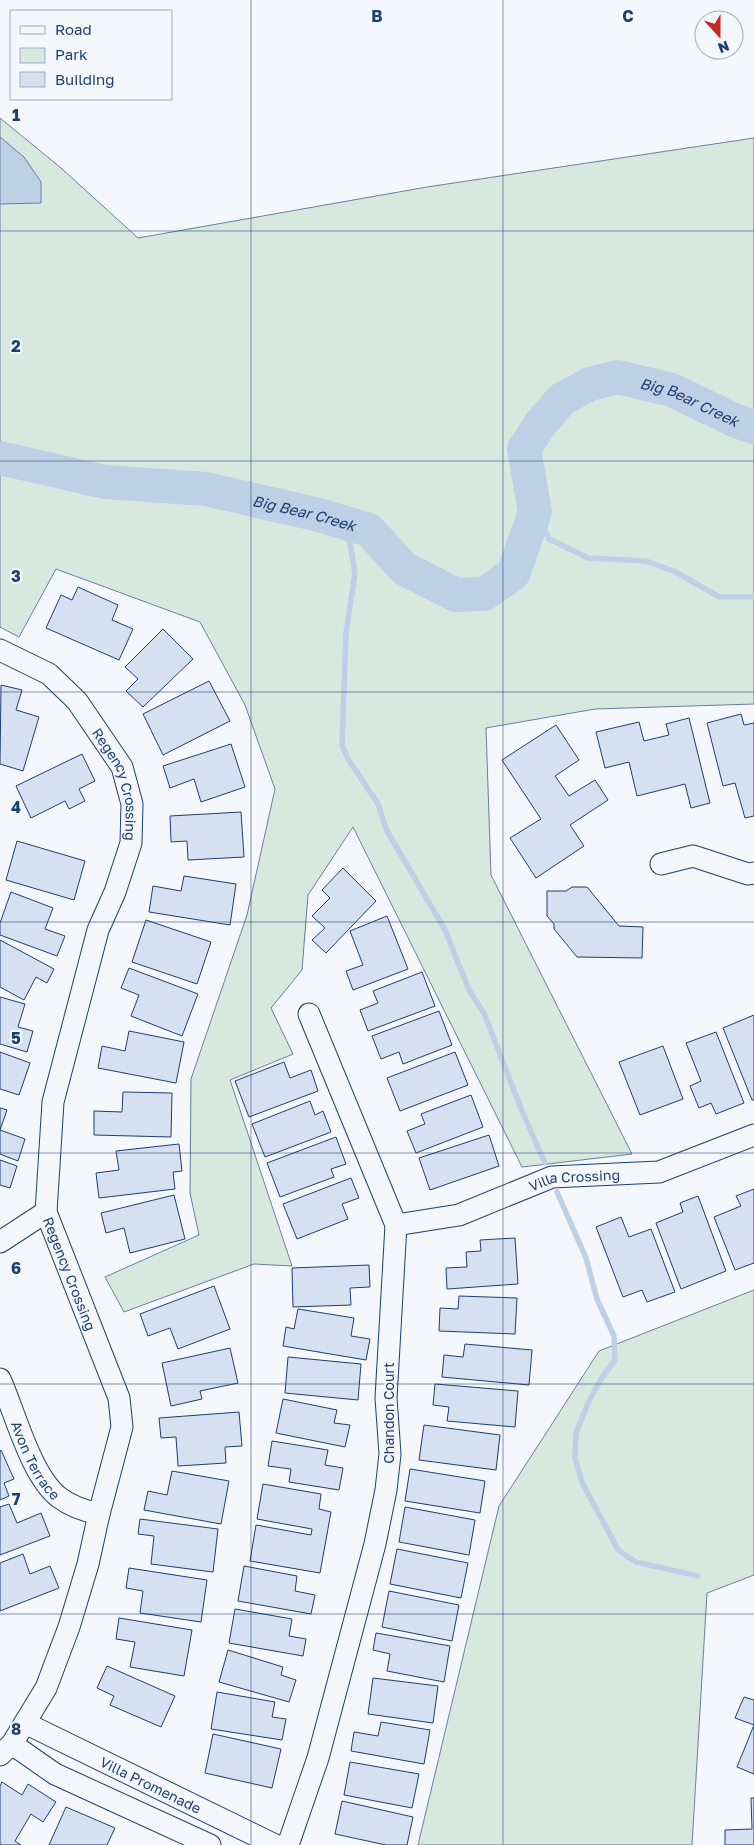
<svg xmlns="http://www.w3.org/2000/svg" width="754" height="1845" font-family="'Golos Text',sans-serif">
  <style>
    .green { fill: #d7e8df; stroke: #687fa3 }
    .water { fill: #bed0e5; stroke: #687fa3 }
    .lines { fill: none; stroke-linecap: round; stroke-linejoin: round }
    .stream { stroke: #bed0e5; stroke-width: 5.5 }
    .river { stroke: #bed0e5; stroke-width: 34 }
    .building { fill: #d5e0f0; stroke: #1d3f73 }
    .minor-casing { stroke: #1d3f73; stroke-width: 23 }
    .minor { stroke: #f4f7fb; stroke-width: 21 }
    .grid { fill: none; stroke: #1d3f73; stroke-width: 1; stroke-opacity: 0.55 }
    .labels { text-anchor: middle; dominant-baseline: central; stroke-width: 4; stroke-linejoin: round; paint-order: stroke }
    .street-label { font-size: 14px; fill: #1d3f73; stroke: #f4f7fb }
    .water-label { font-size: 15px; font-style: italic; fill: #1d3f73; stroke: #f4f7fb }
    .grid-label { font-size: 16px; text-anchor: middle; font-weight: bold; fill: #1d3f73; stroke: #f4f7fb; stroke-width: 4; stroke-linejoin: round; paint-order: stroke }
  </style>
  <rect width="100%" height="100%" fill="#f4f7fb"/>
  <g class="green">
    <polygon points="0,118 61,168 138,238 427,187 754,138 754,704 595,709 486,728 491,875 632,1154 522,1167 353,827 308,895 302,970 271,1008 293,1054 230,1080 292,1266 254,1264 124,1312 105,1277 199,1235 190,1193 191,1079 247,915 275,789 245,705 200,622 56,569 19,637 0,627"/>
    <polygon points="754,1290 754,1575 707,1593 692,1845 418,1845 499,1506 599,1351"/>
  </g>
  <polygon class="water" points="0,137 24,157 41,182 41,203 0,204"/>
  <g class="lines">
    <g class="stream">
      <polyline points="535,512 549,539 588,558 646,561 676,572 719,597 754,597"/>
      <polyline points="347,523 355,574 346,633 342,745 348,759 378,804 386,829 445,930 469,990 484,1013 522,1111 545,1163"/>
      <polyline points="557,1192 586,1258 597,1299 614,1336 615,1360 601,1379 589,1401 576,1433 575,1458 579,1472 583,1484 618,1550 636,1562 698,1576"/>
    </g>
    <path class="river" id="s1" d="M0,458L105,482L206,489L319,515L369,530L405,569L456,595L484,594L513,574L535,512L524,449L541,423L562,399L590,384L618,377L672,390L736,421L754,427"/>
  </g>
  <g class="building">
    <polygon points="78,587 118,605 112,620 133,629 119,660 46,628 61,595 72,600"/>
    <polygon points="163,629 193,659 143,707 126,691 138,679 125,667"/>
    <polygon points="209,681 230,721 163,755 143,714"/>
    <polygon points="1,685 22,690 16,710 39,717 23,771 0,764"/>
    <polygon points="741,714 744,725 754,723 754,816 745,818 735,783 723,786 707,723"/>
    <polygon points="689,718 710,803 691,808 685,784 637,796 629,762 605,768 596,732 639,722 644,741 669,735 666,724"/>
    <polygon points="556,725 579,760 555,776 569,796 595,780 608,800 570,825 584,846 536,878 510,838 541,819 502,760"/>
    <polygon points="231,744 245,787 201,802 194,779 170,788 163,766"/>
    <polygon points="82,754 95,781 79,789 85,801 69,809 65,801 31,818 16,786"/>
    <polygon points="241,812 244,857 188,860 187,841 171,842 170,816"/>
    <polygon points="17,841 85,861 74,900 6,880"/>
    <polygon points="343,868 376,901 326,953 312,940 325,928 312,916 330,898 322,890"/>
    <polygon points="184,876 236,884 230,925 149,912 153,886 181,891"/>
    <polygon points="572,887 587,887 619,926 643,927 642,958 577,957 554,929 554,924 547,916 547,891 566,891"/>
    <polygon points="11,892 53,908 45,929 65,936 57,956 0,935 0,923"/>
    <polygon points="387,916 408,969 353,990 346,971 363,965 350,931"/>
    <polygon points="146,920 211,942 197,984 132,962"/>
    <polygon points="0,940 54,969 47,983 36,977 24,1000 0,987"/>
    <polygon points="129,968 198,994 182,1036 131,1016 139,995 121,988"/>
    <polygon points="422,972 435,1006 368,1031 360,1010 378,1003 373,991"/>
    <polygon points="0,997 25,1004 18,1027 33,1031 27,1052 0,1044"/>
    <polygon points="439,1011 452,1045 403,1064 399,1052 381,1059 372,1036"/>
    <polygon points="754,1015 754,1100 752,1100 723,1028"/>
    <polygon points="129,1031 184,1042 176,1083 98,1068 102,1046 125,1051"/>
    <polygon points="716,1032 744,1103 716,1114 711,1103 699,1108 690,1086 701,1081 686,1043"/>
    <polygon points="663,1046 683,1099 640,1115 619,1062"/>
    <polygon points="0,1052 30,1063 19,1095 0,1089"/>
    <polygon points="455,1052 468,1085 400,1111 387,1078"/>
    <polygon points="284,1062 290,1078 311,1070 318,1091 249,1117 235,1081"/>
    <polygon points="123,1092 172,1093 171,1137 94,1135 94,1111 122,1112"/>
    <polygon points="471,1095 483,1127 416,1153 407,1131 425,1124 421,1114"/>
    <polygon points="310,1101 315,1115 323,1111 331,1132 265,1157 252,1124"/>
    <polygon points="0,1108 7,1110 0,1130 25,1139 18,1161 0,1154"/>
    <polygon points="489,1135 499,1166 430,1190 419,1158"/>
    <polygon points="336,1137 346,1164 331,1169 334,1177 280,1197 267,1163"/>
    <polygon points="179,1144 182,1171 173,1172 175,1189 99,1198 96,1173 119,1170 116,1151"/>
    <polygon points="0,1160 17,1166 10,1188 0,1185"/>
    <polygon points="351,1178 359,1198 342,1204 348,1219 297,1239 283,1204"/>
    <polygon points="754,1189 754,1263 735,1270 714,1217 741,1206 736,1196"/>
    <polygon points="174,1195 185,1239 130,1253 124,1228 106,1233 101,1213"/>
    <polygon points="698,1196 726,1271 681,1289 656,1223 683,1212 680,1203"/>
    <polygon points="621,1217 629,1237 651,1229 675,1292 647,1302 642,1290 623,1297 596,1227"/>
    <polygon points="515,1238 518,1284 447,1289 446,1268 467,1267 466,1252 481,1251 480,1240"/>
    <polygon points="369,1265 370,1287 350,1288 351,1305 293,1307 292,1268"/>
    <polygon points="214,1286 230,1329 178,1349 170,1328 148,1336 140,1314"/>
    <polygon points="459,1296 517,1298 515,1334 439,1331 440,1308 458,1309"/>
    <polygon points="298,1309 354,1318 351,1336 370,1339 366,1360 283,1346 286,1327 294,1329"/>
    <polygon points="465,1344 532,1350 529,1385 442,1377 444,1355 463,1357"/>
    <polygon points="230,1348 238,1383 200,1391 202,1399 171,1406 162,1363"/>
    <polygon points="288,1357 361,1364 358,1400 285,1393"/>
    <polygon points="435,1384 518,1391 515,1427 447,1421 449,1407 433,1405"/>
    <polygon points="283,1399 337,1410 334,1423 350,1425 345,1447 276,1433"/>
    <polygon points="239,1412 242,1446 225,1447 226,1463 178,1466 176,1437 161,1438 159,1418"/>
    <polygon points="424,1425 500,1435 496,1470 419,1460"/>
    <polygon points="272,1441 328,1450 325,1465 343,1468 339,1490 289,1482 291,1469 268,1466"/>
    <polygon points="1,1450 14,1479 4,1483 9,1496 0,1500 0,1451"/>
    <polygon points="410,1469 485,1481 480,1513 405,1501"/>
    <polygon points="172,1471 229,1481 221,1524 144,1510 148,1491 167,1495"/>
    <polygon points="263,1484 321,1494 319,1509 331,1512 320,1573 250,1561 256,1525 311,1535 312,1529 257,1519"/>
    <polygon points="9,1504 17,1523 41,1513 50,1536 0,1555 0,1507"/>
    <polygon points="405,1507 475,1520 469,1555 399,1542"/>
    <polygon points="140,1519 218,1529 213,1572 151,1564 154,1536 138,1534"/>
    <polygon points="397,1549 468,1563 461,1598 390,1584"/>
    <polygon points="23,1554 30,1574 50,1566 59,1588 0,1611 0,1563"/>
    <polygon points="244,1566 297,1576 295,1591 315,1595 311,1614 238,1601"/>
    <polygon points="129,1568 207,1580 201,1622 140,1613 143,1591 126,1588"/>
    <polygon points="389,1591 459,1605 452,1641 382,1627"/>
    <polygon points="235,1609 292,1619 289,1636 306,1639 303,1656 229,1643"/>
    <polygon points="119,1618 192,1630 184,1676 130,1667 135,1642 116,1639"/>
    <polygon points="376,1633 450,1646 444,1682 387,1671 390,1654 373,1650"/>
    <polygon points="228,1650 283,1667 281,1675 296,1680 289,1702 219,1682"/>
    <polygon points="107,1666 175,1696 161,1727 110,1705 114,1696 97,1688"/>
    <polygon points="373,1678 438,1686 433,1723 368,1714"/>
    <polygon points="217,1692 275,1702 272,1717 286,1719 282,1740 211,1729"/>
    <polygon points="744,1697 754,1700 754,1774 737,1767 754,1725 735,1718"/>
    <polygon points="381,1722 430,1730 424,1764 351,1751 354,1732 378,1736"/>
    <polygon points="213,1734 281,1749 272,1788 205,1773"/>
    <polygon points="350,1762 419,1774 412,1808 344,1795"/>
    <polygon points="2,1782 22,1795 28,1784 56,1802 43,1822 31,1814 15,1841 21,1845 0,1845 0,1786"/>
    <polygon points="751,1798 754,1798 754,1845 725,1845 725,1830 752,1829"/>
    <polygon points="342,1801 413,1817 407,1845 386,1845 335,1834"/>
    <polygon points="66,1807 115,1828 107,1845 49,1845"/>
  </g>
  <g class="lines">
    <g class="minor-casing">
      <g id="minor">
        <path id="s2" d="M0,650L49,674L77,701L122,767L132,804L131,843L115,892L98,930L53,1102L46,1212L119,1398L122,1427L99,1514L88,1564L69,1627L46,1688L12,1744L0,1755"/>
        <polyline points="661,864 693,856 748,874 754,873"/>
        <path id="s3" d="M396,1225L459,1215L552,1177L659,1172L754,1135"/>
        <polyline points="0,1242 46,1212"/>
        <path id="s4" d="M0,1379C15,1412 31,1477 60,1498C72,1507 85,1511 99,1514"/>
        <path id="s5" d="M25,1723L275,1845"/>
        <polyline points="12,1744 55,1774 210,1845"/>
        <polyline points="288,1845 318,1758 375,1544 386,1490 390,1454 386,1398 396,1225 309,1014"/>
      </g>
    </g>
    <use href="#minor" class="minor"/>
  </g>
  <path class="grid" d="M251,0V1845M503,0V1845M0,231H754M0,461H754M0,692H754M0,922H754M0,1153H754M0,1384H754M0,1614H754"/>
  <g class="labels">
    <g class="street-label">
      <text stroke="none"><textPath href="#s2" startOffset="188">Regency Crossing</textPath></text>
      <text stroke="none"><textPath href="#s3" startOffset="186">Villa Crossing</textPath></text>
      <text stroke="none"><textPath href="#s2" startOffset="698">Regency Crossing</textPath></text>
      <text transform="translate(388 1413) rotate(-90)">Chandon Court</text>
      <text stroke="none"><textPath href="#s4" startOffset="89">Avon Terrace</textPath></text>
      <text stroke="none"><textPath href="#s5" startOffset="140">Villa Promenade</textPath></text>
    </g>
    <g class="water-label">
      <text stroke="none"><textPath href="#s1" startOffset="880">Big Bear Creek</textPath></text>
      <text stroke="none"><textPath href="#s1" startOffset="310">Big Bear Creek</textPath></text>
    </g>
  </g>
  <g class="grid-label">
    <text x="377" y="22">B</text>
    <text x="628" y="22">C</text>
    <text x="16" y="121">1</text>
    <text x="16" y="352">2</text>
    <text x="16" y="582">3</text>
    <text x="16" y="813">4</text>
    <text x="16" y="1044">5</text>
    <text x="16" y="1274">6</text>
    <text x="16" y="1505">7</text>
    <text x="16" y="1735">8</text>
  </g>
  <rect x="10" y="10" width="162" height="90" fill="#f4f7fb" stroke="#9eadc5"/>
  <rect x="20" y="26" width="25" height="8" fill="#f4f7fb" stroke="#9eadc5"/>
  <text x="55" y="35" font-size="15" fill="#1d3f73">Road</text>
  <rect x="20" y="48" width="25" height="15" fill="#d7e8df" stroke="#9eadc5"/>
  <text x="55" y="60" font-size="15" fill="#1d3f73">Park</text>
  <rect x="20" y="72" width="25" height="15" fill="#d5e0f0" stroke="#9eadc5"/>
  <text x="55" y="85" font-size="15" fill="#1d3f73">Building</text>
  <g transform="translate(719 35) rotate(159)"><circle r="24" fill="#f4f7fb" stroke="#9eadc5"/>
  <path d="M0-4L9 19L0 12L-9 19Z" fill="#c62828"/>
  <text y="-8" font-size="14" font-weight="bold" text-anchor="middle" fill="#1d3f73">N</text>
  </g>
</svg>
